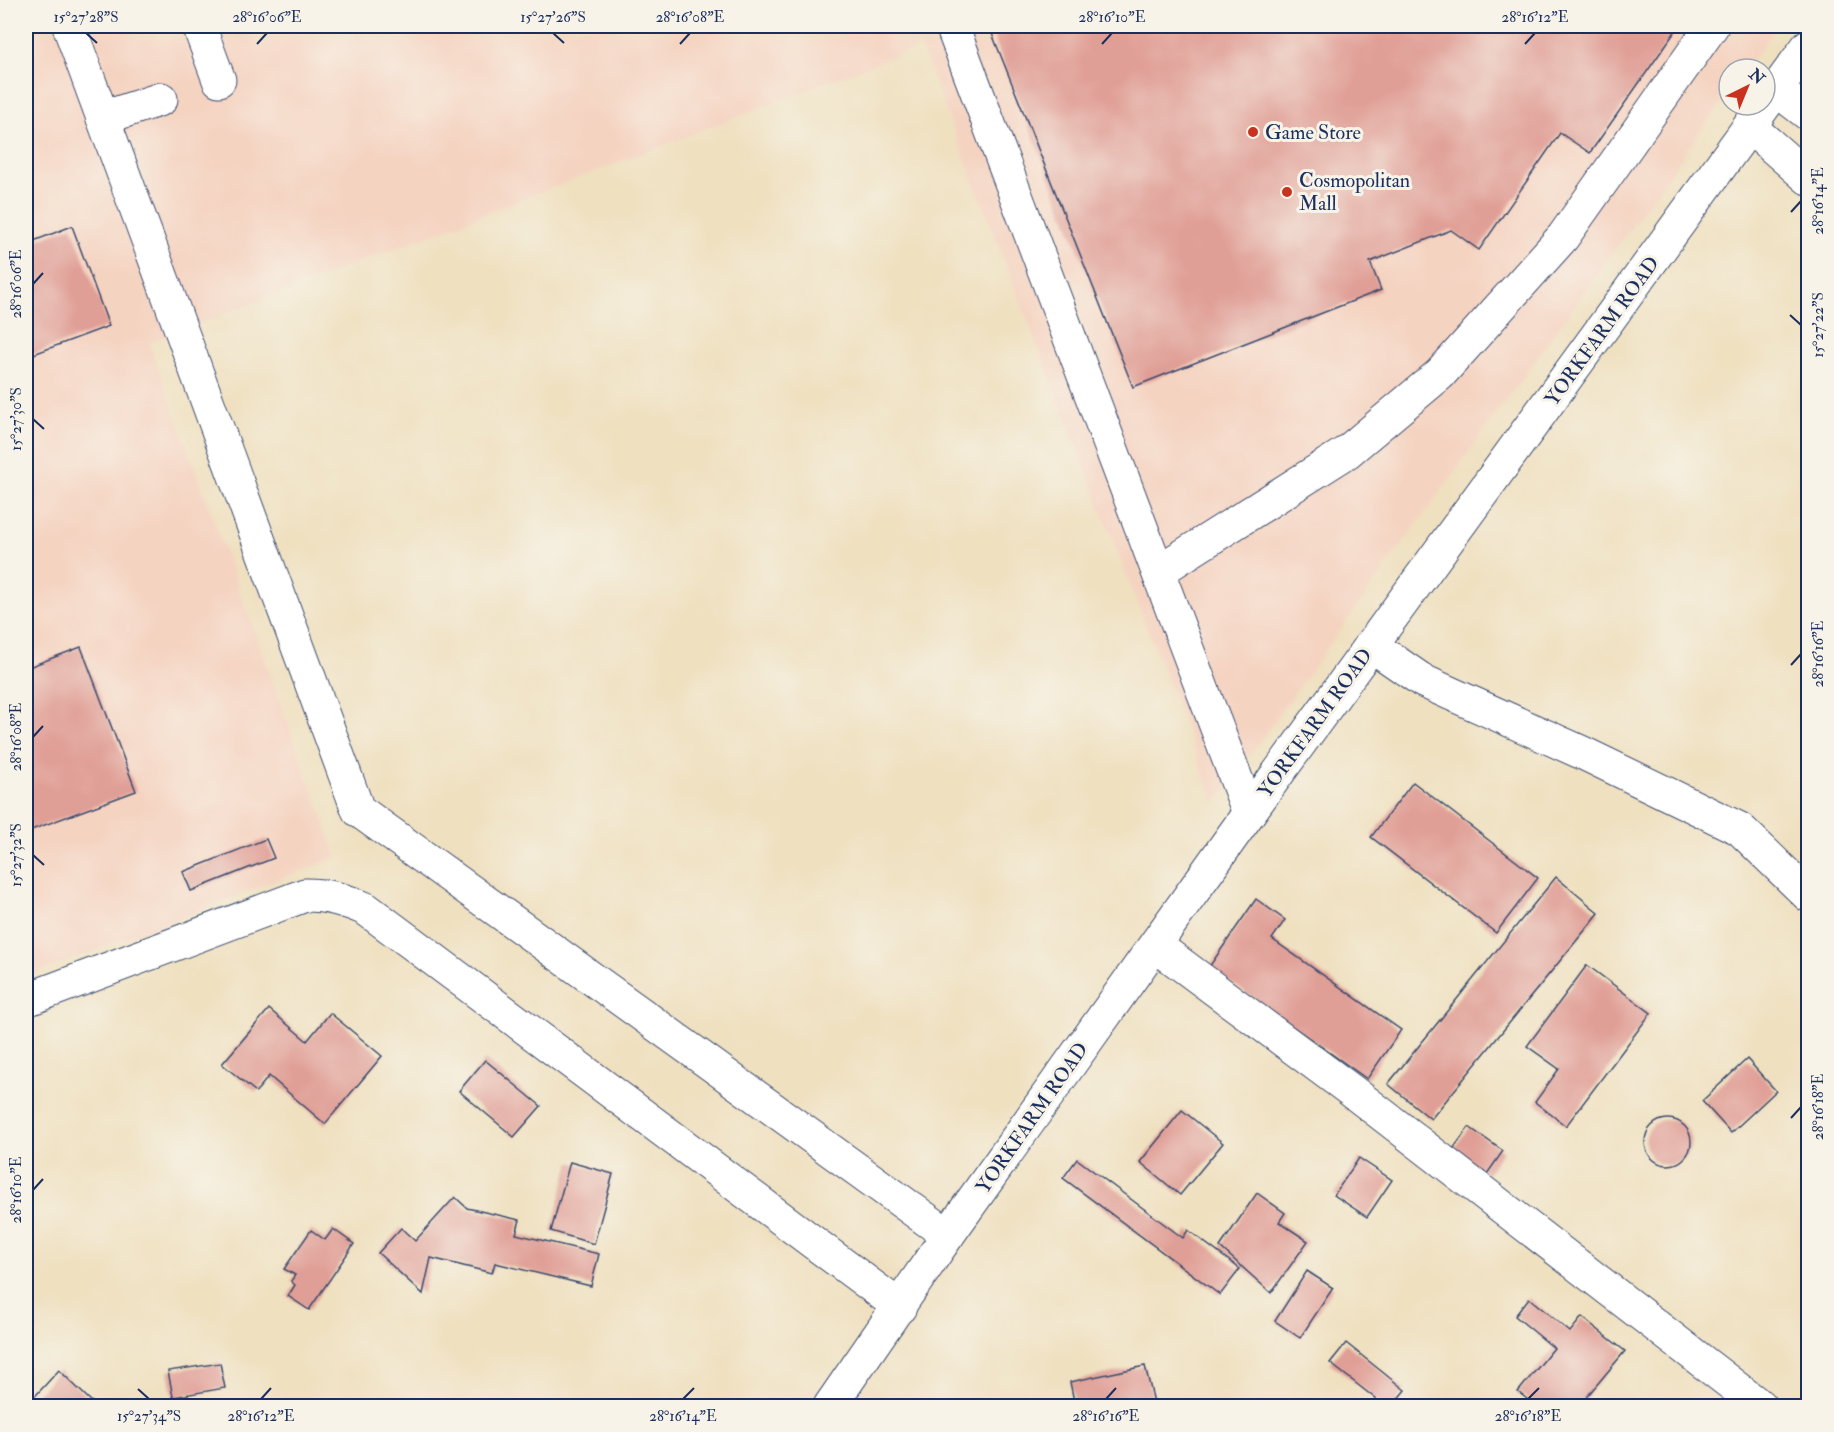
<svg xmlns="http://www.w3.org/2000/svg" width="1834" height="1432" font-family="'IM FELL Double Pica',serif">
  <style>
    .built { fill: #f5d3c1 }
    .building { fill: #e09f96 }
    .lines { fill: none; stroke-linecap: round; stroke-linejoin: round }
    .minor-casing { stroke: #3b4a6d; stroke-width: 35 }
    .minor { stroke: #fff; stroke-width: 33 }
    .ticks { fill: none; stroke: #1b2f5e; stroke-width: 2 }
    .poi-dot { fill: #c8321e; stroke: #f7f3e8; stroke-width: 2 }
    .labels { text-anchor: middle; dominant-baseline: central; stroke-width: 6; stroke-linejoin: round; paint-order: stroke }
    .poi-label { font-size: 20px; fill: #1b2f5e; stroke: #f7f3e8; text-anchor: start }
    .street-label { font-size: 20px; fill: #1b2f5e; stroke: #f7f3e8 }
    .neatline { fill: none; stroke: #1b2f5e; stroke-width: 2 }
    .ticks-label { font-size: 15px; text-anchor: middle; fill: #1b2f5e }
  </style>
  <rect width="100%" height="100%" fill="#f7f3e8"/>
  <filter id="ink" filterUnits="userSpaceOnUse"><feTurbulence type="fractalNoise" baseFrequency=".0167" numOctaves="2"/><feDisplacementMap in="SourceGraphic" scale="12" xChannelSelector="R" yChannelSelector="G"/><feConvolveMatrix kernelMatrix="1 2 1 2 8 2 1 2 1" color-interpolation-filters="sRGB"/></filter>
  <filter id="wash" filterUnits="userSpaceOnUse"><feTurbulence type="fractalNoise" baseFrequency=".008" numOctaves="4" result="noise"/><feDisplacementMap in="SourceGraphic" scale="24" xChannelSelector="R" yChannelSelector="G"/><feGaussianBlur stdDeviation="1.35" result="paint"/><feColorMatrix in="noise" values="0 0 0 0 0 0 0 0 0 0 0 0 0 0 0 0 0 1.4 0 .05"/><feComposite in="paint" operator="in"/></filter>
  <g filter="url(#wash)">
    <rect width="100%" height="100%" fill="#efe0c0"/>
    <polygon class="built" points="26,26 1777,26 1746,69 1729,69 1729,92 1215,803 921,46 149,343 337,857 26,977"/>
    <g id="blocks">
      <g class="building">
        <polygon points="989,26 1679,26 1590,153 1560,133 1479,250 1451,230 1370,262 1381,290 1133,387"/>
        <polygon points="72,226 109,326 26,357 26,244"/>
        <polygon points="81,647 136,791 26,832 26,668"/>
        <polygon points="1413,782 1538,878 1496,933 1371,837"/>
        <polygon points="266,839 274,858 191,891 183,872"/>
        <polygon points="1556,877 1599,913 1431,1119 1388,1084"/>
        <polygon points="1256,899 1285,920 1272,939 1401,1030 1367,1079 1209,967"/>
        <polygon points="1587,965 1651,1013 1566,1126 1535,1102 1559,1069 1527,1046"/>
        <polygon points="269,1009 307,1041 330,1013 382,1056 325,1124 269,1076 256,1092 222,1064"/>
        <polygon points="1747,1059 1776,1091 1731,1133 1702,1101"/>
        <polygon points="485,1060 541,1106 514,1137 459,1091"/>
        <polygon points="1182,1110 1223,1143 1180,1195 1140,1162"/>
        <circle cx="1668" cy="1142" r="23"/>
        <polygon points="1469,1127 1503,1151 1487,1174 1453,1149"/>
        <polygon points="1359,1158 1392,1180 1367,1217 1334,1195"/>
        <polygon points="1077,1159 1183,1238 1188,1230 1240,1269 1220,1295 1063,1178"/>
        <polygon points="570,1162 613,1174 594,1244 551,1231"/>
        <polygon points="1257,1193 1285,1213 1279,1222 1308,1241 1271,1293 1220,1247"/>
        <polygon points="455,1197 467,1208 520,1220 516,1234 599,1254 591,1286 495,1263 492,1273 431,1258 423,1294 378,1253 401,1228 415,1241"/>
        <polygon points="333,1229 354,1244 309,1310 288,1296 295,1285 291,1281 295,1275 284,1269 311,1230 325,1240"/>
        <polygon points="1307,1271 1333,1288 1300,1338 1275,1321"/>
        <polygon points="1529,1298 1570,1332 1582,1317 1625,1351 1579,1406 1536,1406 1518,1392 1554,1348 1515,1316"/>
        <polygon points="1346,1343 1405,1390 1392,1406 1385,1406 1330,1363"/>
        <polygon points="220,1363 225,1388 173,1397 168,1371"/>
        <polygon points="1145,1366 1155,1406 1075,1406 1070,1382"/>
        <polygon points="59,1370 96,1406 26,1406"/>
      </g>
    </g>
  </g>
  <g filter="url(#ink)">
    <use href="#blocks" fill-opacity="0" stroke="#3b4a6d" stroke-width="1.5"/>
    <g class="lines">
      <g class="minor-casing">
        <g id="minor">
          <polyline points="69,26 358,810 948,1235"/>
          <polyline points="199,26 219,80"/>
          <polyline points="952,26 1249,813"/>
          <polyline points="1777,90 1808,114"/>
          <polyline points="103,118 161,99"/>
          <polyline points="1751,128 1808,178"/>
          <polyline points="1159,571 1347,452 1440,374 1563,237 1712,26"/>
          <polyline points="1371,645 1423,681 1585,754 1740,829 1808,895"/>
          <polyline points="1155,945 1353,1092 1760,1406"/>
          <path d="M26,1000L305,895C328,895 345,900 366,909L900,1307"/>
          <polyline points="830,1406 948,1235 1249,813 1808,46"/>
        </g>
      </g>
      <use href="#minor" class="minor"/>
    </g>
  </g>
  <path class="ticks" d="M86,33L97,43M553,33L564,43M257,44L267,33M680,44L690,33M1102,44L1112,33M1525,44L1535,33M1791,212L1801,201M33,284L43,273M1790,315L1801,325M33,419L44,429M1791,665L1801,654M33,737L43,726M33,855L44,865M1791,1118L1801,1107M33,1190L43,1179M138,1389L149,1399M261,1399L271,1388M683,1399L694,1388M1106,1399L1116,1388M1528,1399L1539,1388"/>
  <g class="poi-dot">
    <circle cx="1253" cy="132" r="6"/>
    <circle cx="1287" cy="192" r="6"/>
  </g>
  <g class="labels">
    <g class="poi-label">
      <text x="1265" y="132">Game Store</text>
      <text x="1299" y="180">Cosmopolitan<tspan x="1299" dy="23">Mall</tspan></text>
    </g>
    <g class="street-label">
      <text transform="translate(1602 331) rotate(-54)">YORKFARM ROAD</text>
      <text transform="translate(1315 723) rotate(-54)">YORKFARM ROAD</text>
      <text transform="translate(1032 1118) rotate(-55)">YORKFARM ROAD</text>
    </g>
  </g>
  <rect width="1834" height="1432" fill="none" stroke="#f7f3e8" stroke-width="66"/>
  <g transform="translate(1747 87) rotate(43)"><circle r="28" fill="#f7f3e8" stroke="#9fa5b1" stroke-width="1.5"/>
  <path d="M0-4.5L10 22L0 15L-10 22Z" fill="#c8321e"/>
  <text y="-9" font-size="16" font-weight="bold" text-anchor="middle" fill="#1b2f5e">N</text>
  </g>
  <rect x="33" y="33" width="1768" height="1366" class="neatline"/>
  <g class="ticks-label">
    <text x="86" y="22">15°27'28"S</text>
    <text x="267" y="22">28°16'06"E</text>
    <text x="553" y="22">15°27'26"S</text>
    <text x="690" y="22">28°16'08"E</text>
    <text x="1112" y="22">28°16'10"E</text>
    <text x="1535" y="22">28°16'12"E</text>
    <text transform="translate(1818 201) rotate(-90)" y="5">28°16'14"E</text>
    <text transform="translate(16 284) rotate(-90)" y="5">28°16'06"E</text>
    <text transform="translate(1818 325) rotate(-90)" y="5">15°27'22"S</text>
    <text transform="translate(16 419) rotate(-90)" y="5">15°27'30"S</text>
    <text transform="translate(1818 654) rotate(-90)" y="5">28°16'16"E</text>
    <text transform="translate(16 737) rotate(-90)" y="5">28°16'08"E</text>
    <text transform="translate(16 855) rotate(-90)" y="5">15°27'32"S</text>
    <text transform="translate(1818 1107) rotate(-90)" y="5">28°16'18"E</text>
    <text transform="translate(16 1190) rotate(-90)" y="5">28°16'10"E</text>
    <text x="149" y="1421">15°27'34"S</text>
    <text x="261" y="1421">28°16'12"E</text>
    <text x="683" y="1421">28°16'14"E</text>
    <text x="1106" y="1421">28°16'16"E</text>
    <text x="1528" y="1421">28°16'18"E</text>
  </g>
</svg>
